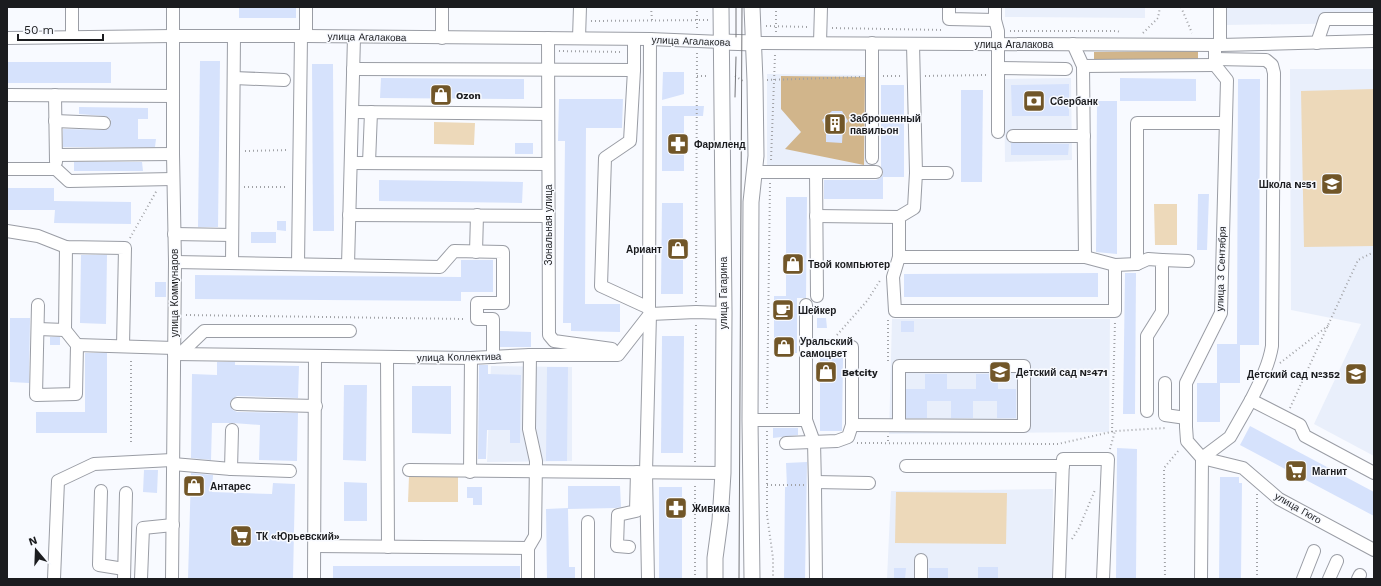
<svg xmlns="http://www.w3.org/2000/svg" width="1381" height="586" font-family="'Work Sans',sans-serif">
  <style>
    .built { fill: #e9effb }
    .green { fill: #edd9ba }
    .forest { fill: #d1b58b }
    .building { fill: #d6e2fc }
    .lines { fill: none; stroke-linecap: round; stroke-linejoin: round }
    .minor-casing { stroke: #9a9da5; stroke-width: 14 }
    .major-casing { stroke: #9a9da5; stroke-width: 17 }
    .path { stroke: #a1a2a6; stroke-width: 2; stroke-dasharray: 1 3; stroke-linecap: butt }
    .minor { stroke: #fff; stroke-width: 12 }
    .major { stroke: #fff; stroke-width: 15 }
    .tram { stroke: #747579; stroke-width: 1 }
    .labels { text-anchor: middle; dominant-baseline: central; stroke-width: 3; stroke-linejoin: round; paint-order: stroke }
    .street-label { font-size: 10px; fill: #1b1c1f; stroke: #f8faff }
    .poi-label { font-size: 10px; font-weight: bold; fill: #1b1c1f; stroke: #f8faff; text-anchor: start }
  </style>
  <rect width="100%" height="100%" fill="#f8faff"/>
  <g class="built">
    <polygon points="1005,7 1145,7 1145,18 1005,17"/>
    <polygon points="1224,7 1374,7 1374,23 1225,25"/>
    <polygon points="1290,69 1374,69 1374,456 1314,424 1361,324 1291,310"/>
    <polygon points="767,74 866,75 869,168 767,168"/>
    <polygon points="1071,78 1072,160 1005,162 1004,79"/>
    <polygon points="892,319 1110,319 1109,432 889,434"/>
    <polygon points="491,366 572,367 572,461 487,462"/>
    <polygon points="1053,489 1052,579 887,579 891,491"/>
  </g>
  <g class="green">
    <polygon points="1374,89 1374,246 1304,247 1301,91"/>
    <polygon points="434,122 475,123 474,145 434,144"/>
    <polygon points="1154,204 1177,204 1177,245 1155,245"/>
    <polygon points="409,476 458,476 458,502 408,502"/>
    <polygon points="896,492 1007,493 1006,544 895,543"/>
  </g>
  <g class="forest">
    <polygon points="1198,51 1198,61 1094,62 1094,52"/>
    <polygon points="781,76 865,77 864,165 785,149 801,132 781,109"/>
  </g>
  <g class="building">
    <rect x="239" y="7" width="57" height="11"/>
    <polygon points="200,61 220,61 218,227 198,227"/>
    <rect x="7" y="62" width="104" height="21"/>
    <polygon points="312,64 333,64 334,231 313,231"/>
    <polygon points="663,72 684,72 684,94 662,100"/>
    <polygon points="381,78 524,79 524,99 380,98"/>
    <polygon points="1120,78 1196,79 1196,101 1120,101"/>
    <polygon points="1238,79 1260,79 1259,345 1240,345 1240,383 1220,383 1220,422 1197,422 1197,383 1217,383 1217,344 1237,344"/>
    <polygon points="1069,84 1069,116 1012,116 1011,85"/>
    <polygon points="881,85 904,85 904,177 883,177 883,199 824,199 824,180 876,180 880,178 883,175 883,172 881,167"/>
    <polygon points="961,90 983,90 982,182 961,182"/>
    <polygon points="559,99 623,99 622,128 586,128 585,304 620,304 620,332 571,331 571,323 563,323 565,141 558,141"/>
    <polygon points="1097,101 1117,101 1117,254 1096,252"/>
    <polygon points="662,106 704,106 703,116 684,116 684,171 662,171"/>
    <polygon points="79,107 148,108 148,119 138,119 138,139 156,139 155,147 63,147 63,129 104,130 108,129 110,127 111,120 108,117 104,116 79,114"/>
    <polygon points="832,111 842,111 848,121 843,127 842,143 826,142 826,128 822,120"/>
    <rect x="515" y="143" width="18" height="11"/>
    <polygon points="1011,143 1069,144 1068,155 1011,155"/>
    <polygon points="74,162 142,162 143,171 74,171"/>
    <polygon points="379,180 523,182 522,203 379,201"/>
    <polygon points="7,188 54,188 54,201 131,202 131,224 54,223 55,210 7,210"/>
    <polygon points="1198,194 1209,194 1207,250 1197,250"/>
    <polygon points="786,197 807,197 806,298 797,298 797,353 774,353 774,296 786,296"/>
    <polygon points="662,203 683,203 683,294 661,294"/>
    <polygon points="277,221 286,221 286,231 277,230"/>
    <rect x="251" y="232" width="25" height="11"/>
    <polygon points="81,255 107,255 106,324 80,323"/>
    <polygon points="461,260 493,260 493,292 461,292 461,301 195,299 195,275 461,277"/>
    <polygon points="1098,273 1098,297 904,297 904,274"/>
    <polygon points="1125,273 1136,273 1135,414 1123,414"/>
    <rect x="155" y="282" width="11" height="15"/>
    <polygon points="10,318 30,318 29,383 10,382"/>
    <polygon points="817,318 826,318 827,328 817,328"/>
    <rect x="901" y="321" width="13" height="11"/>
    <polygon points="500,331 531,332 531,347 500,347"/>
    <polygon points="662,336 684,336 683,453 661,453"/>
    <rect x="50" y="337" width="10" height="8"/>
    <polygon points="85,353 107,353 107,433 36,433 36,412 85,412"/>
    <polygon points="820,357 843,358 842,431 820,431"/>
    <polygon points="217,362 235,362 235,365 299,366 298,398 237,396 231,400 230,404 233,410 237,412 298,413 297,461 259,460 260,425 233,423 212,423 211,460 191,458 192,374 217,375"/>
    <polygon points="479,365 488,365 488,374 521,375 520,443 510,443 510,430 487,430 486,459 478,459"/>
    <polygon points="547,367 568,367 567,461 546,461"/>
    <polygon points="925,374 947,374 947,389 976,389 976,374 998,374 998,389 1016,389 1016,418 997,418 997,401 973,401 973,418 951,418 951,401 927,401 927,418 906,418 906,389 925,389"/>
    <polygon points="344,385 367,385 366,461 343,460"/>
    <polygon points="412,386 451,386 451,434 412,433"/>
    <polygon points="1250,426 1374,492 1374,516 1240,445"/>
    <polygon points="773,428 798,428 798,435 773,438"/>
    <polygon points="1117,448 1137,449 1136,579 1116,579"/>
    <polygon points="807,462 805,579 784,579 785,487 787,487 786,463"/>
    <polygon points="144,470 158,470 157,493 143,492"/>
    <polygon points="191,473 213,475 212,492 272,494 273,483 295,484 293,579 188,579"/>
    <polygon points="1220,477 1239,477 1239,483 1242,483 1241,579 1219,579"/>
    <polygon points="344,482 367,483 367,521 344,521"/>
    <polygon points="568,486 620,486 621,507 616,508 568,509 569,567 575,567 575,579 547,579 546,509 568,508"/>
    <polygon points="467,487 482,487 482,505 473,505 473,498 467,498"/>
    <rect x="659" y="487" width="23" height="92"/>
    <rect x="333" y="566" width="187" height="13"/>
    <rect x="978" y="567" width="20" height="12"/>
    <polygon points="894,568 906,568 905,579 894,578"/>
    <rect x="929" y="568" width="19" height="11"/>
  </g>
  <g class="lines">
    <g class="minor-casing">
      <g id="minor">
        <polyline points="949,7 949,19 995,20"/>
        <polyline points="995,7 995,20 998,31 998,132"/>
        <polyline points="1220,7 1220,45"/>
        <polyline points="306,36 306,7"/>
        <polyline points="72,37 72,7"/>
        <polyline points="7,38 173,36 306,36 650,39 722,42"/>
        <polyline points="442,38 442,7"/>
        <polyline points="548,38 549,335 554,341 612,349"/>
        <polyline points="579,38 580,7"/>
        <polyline points="634,39 634,70 630,141 605,158 601,286 649,308"/>
        <polyline points="754,43 1220,45 1374,41"/>
        <polyline points="820,43 821,7"/>
        <polyline points="872,43 872,158"/>
        <polyline points="1317,43 1325,19 1374,19"/>
        <polyline points="913,44 916,173 914,208 899,217 899,257 893,277 895,311 1115,311 1115,265"/>
        <polyline points="1073,44 1083,66 1085,257"/>
        <path d="M1216,59L1266,60L1272,65L1274,73L1272,346C1269,365 1260,382 1251,400L1300,425L1305,436L1374,473"/>
        <polyline points="1083,66 1215,65"/>
        <polyline points="998,68 1066,69"/>
        <polyline points="353,69 634,70"/>
        <polyline points="234,78 284,80"/>
        <polyline points="7,95 173,96"/>
        <polyline points="55,95 56,162"/>
        <polyline points="352,112 547,114"/>
        <polyline points="55,121 104,123"/>
        <polyline points="1013,136 1084,136"/>
        <polyline points="56,155 173,154"/>
        <polyline points="351,163 548,164"/>
        <polyline points="369,163 371,112"/>
        <polyline points="7,169 56,169 69,181 173,179"/>
        <polyline points="754,172 876,172"/>
        <polyline points="816,172 817,296"/>
        <polyline points="916,173 947,173"/>
        <polyline points="349,215 548,216"/>
        <polyline points="816,216 899,217"/>
        <polyline points="7,231 38,236 66,247 125,248 123,346"/>
        <polyline points="174,234 232,235"/>
        <polyline points="476,252 477,215"/>
        <polyline points="899,257 1085,257 1115,265 1137,264 1148,259 1162,260 1162,312 1147,336 1147,411"/>
        <polyline points="1162,260 1188,261"/>
        <polyline points="175,262 440,267 454,251 503,252 503,303 477,303 477,319 493,319 493,357"/>
        <polyline points="232,263 234,36"/>
        <polyline points="298,264 301,36"/>
        <polyline points="1137,264 1137,123 1225,123"/>
        <polyline points="348,265 354,37"/>
        <polyline points="38,305 36,395 76,394 77,345 65,330 66,247"/>
        <polyline points="806,305 806,420 814,442 815,486 816,579"/>
        <polyline points="38,329 65,330"/>
        <polyline points="77,345 174,348"/>
        <polyline points="174,354 471,358 530,355 618,355 650,314 696,312 724,313"/>
        <polyline points="180,354 204,331 350,331"/>
        <polyline points="387,357 388,547"/>
        <polyline points="1165,383 1165,415 1186,418"/>
        <polyline points="237,404 316,406"/>
        <polyline points="750,420 806,420"/>
        <polyline points="852,425 1024,426 1024,366 899,366 899,425"/>
        <polyline points="786,443 837,441 848,437 852,425 852,347 807,346"/>
        <polyline points="1202,458 1243,468 1279,499 1374,550"/>
        <polyline points="1202,458 1230,437 1251,400"/>
        <polyline points="173,464 231,469 290,471"/>
        <polyline points="906,466 1063,466"/>
        <polyline points="231,469 232,430"/>
        <polyline points="409,470 723,473"/>
        <polyline points="470,472 471,358"/>
        <polyline points="815,482 869,483"/>
        <polyline points="101,491 99,565 124,569"/>
        <polyline points="315,546 528,548"/>
        <polyline points="629,547 617,546 618,515 636,511 637,472"/>
        <polyline points="54,579 58,481 94,464 172,460"/>
        <polyline points="124,579 126,493"/>
        <polyline points="141,579 143,528 173,525"/>
        <polyline points="172,579 175,262 173,154 173,7"/>
        <polyline points="314,579 315,356"/>
        <polyline points="528,579 528,548 535,536 536,461 529,429 530,355"/>
        <polyline points="588,579 588,522"/>
        <polyline points="648,579 646,472 650,314 649,308 650,39"/>
        <polyline points="921,579 921,560"/>
        <polyline points="1059,579 1063,459 1108,459 1103,579"/>
        <polyline points="1201,579 1202,458 1187,441 1186,427 1186,383 1221,313 1227,80 1215,65 1215,45"/>
        <polyline points="1303,579 1314,551"/>
        <polyline points="1329,579 1337,561"/>
        <polyline points="1358,579 1360,575"/>
      </g>
    </g>
    <g class="major-casing">
      <g id="major">
        <polyline points="722,42 754,43"/>
        <polyline points="715,579 715,558 720,521 723,473 724,313 721,7"/>
        <polyline points="752,579 750,420 751,202 756,156 755,81 752,7"/>
      </g>
    </g>
    <g class="path">
      <polyline points="651,7 652,20"/>
      <polyline points="697,7 697,30"/>
      <polyline points="1181,7 1192,33"/>
      <polyline points="591,21 709,20"/>
      <polyline points="766,26 809,27"/>
      <polyline points="832,28 943,30"/>
      <polyline points="1010,31 1116,31 1121,32"/>
      <polyline points="776,32 776,7"/>
      <polyline points="1143,33 1158,18 1160,7"/>
      <polyline points="559,51 622,52"/>
      <polyline points="697,76 708,76"/>
      <polyline points="735,76 743,81"/>
      <polyline points="883,76 903,76"/>
      <polyline points="925,76 987,75"/>
      <polyline points="767,80 861,77"/>
      <polyline points="245,151 288,150"/>
      <polyline points="771,160 775,55"/>
      <polyline points="244,187 288,187"/>
      <polyline points="130,238 157,190"/>
      <polyline points="696,302 697,52"/>
      <polyline points="186,315 466,319"/>
      <polyline points="837,335 867,301 881,279"/>
      <polyline points="888,361 888,320"/>
      <polyline points="1280,363 1329,325"/>
      <polyline points="767,408 770,183"/>
      <polyline points="1290,408 1358,260 1374,252"/>
      <polyline points="767,431 767,515 773,558 773,579"/>
      <polyline points="1112,432 1115,322"/>
      <polyline points="888,436 888,444"/>
      <polyline points="131,442 131,358"/>
      <polyline points="857,443 1058,444 1115,431 1166,428"/>
      <polyline points="1110,449 1115,431"/>
      <polyline points="695,462 696,322"/>
      <polyline points="767,485 804,485"/>
      <polyline points="1257,494 1257,579"/>
      <polyline points="1072,539 1079,528 1095,490"/>
      <polyline points="695,579 695,484"/>
      <polyline points="1165,579 1164,468 1179,450"/>
    </g>
    <use href="#minor" class="minor"/>
    <use href="#major" class="major"/>
    <g class="tram">
      <polyline points="736,37 736,7"/>
      <polyline points="735,97 736,57"/>
      <polyline points="739,579 742,7"/>
    </g>
  </g>
  <defs>
    <g id="shop-square" transform="scale(1.15)"><rect x="-9" y="-9" width="18" height="18" rx="4" fill="#715628" stroke="#f8faff"/><path d="M-5-2.5h2.3a2.7 3.5 0 0 1 5.4 0H5L5.5 6h-11ZM-1.5-2.5h3a1.5 2.3 0 0 0-3 0Z" fill="#fff"/></g>
    <g id="bank-square" transform="scale(1.15)"><rect x="-9" y="-9" width="18" height="18" rx="4" fill="#715628" stroke="#f8faff"/><path d="M-6-4H6V4H-6ZM0-2.3a2.3 2.3 0 1 0 0 4.6a2.3 2.3 0 1 0 0-4.6Z" fill="#fff"/></g>
    <g id="building-square" transform="scale(1.15)"><rect x="-9" y="-9" width="18" height="18" rx="4" fill="#715628" stroke="#f8faff"/><path d="M-4-6H4V6H1V3H-1V6H-4ZM-2.5-4.3h1.7v1.8h-1.7ZM.8-4.3h1.7v1.8H.8ZM-2.5-1h1.7V.8h-1.7ZM.8-1h1.7V.8H.8Z" fill="#fff"/></g>
    <g id="pharmacy-square" transform="scale(1.15)"><rect x="-9" y="-9" width="18" height="18" rx="4" fill="#715628" stroke="#f8faff"/><path d="M-2-6h4v4h4v4h-4v4h-4v-4h-4v-4h4Z" fill="#fff"/></g>
    <g id="school-square" transform="scale(1.15)"><rect x="-9" y="-9" width="18" height="18" rx="4" fill="#715628" stroke="#f8faff"/><path d="M0-5L7-2L0 1L-7-2ZM-4 1L0 2.5L4 1V4Q0 6-4 4Z" fill="#fff"/></g>
    <g id="cafe-square" transform="scale(1.15)"><rect x="-9" y="-9" width="18" height="18" rx="4" fill="#715628" stroke="#f8faff"/><path d="M-5.5-4.5H6V0H3Q3 3.5 0 3.5H-2.5Q-5.5 3.5-5.5 0ZM3-3.2v2h1.7v-2ZM-6 4.5H4V6H-6Z" fill="#fff"/></g>
    <g id="supermarket-square" transform="scale(1.15)"><rect x="-9" y="-9" width="18" height="18" rx="4" fill="#715628" stroke="#f8faff"/><path d="M-6-5.5h2.5l.6 2H6L4.5 2H-2.5L-4.4-4H-6ZM-1.5 3.2a1.3 1.3 0 1 0 .1 0ZM3 3.2a1.3 1.3 0 1 0 .1 0Z" fill="#fff"/></g>
  </defs>
  <g fill-rule="evenodd">
    <use href="#shop-square" x="441" y="95"/>
    <use href="#bank-square" x="1034" y="101"/>
    <use href="#building-square" x="835" y="124"/>
    <use href="#pharmacy-square" x="678" y="144"/>
    <use href="#school-square" x="1332" y="184"/>
    <use href="#shop-square" x="678" y="249"/>
    <use href="#shop-square" x="793" y="264"/>
    <use href="#cafe-square" x="783" y="310"/>
    <use href="#shop-square" x="784" y="347"/>
    <use href="#shop-square" x="826" y="372"/>
    <use href="#school-square" x="1000" y="372"/>
    <use href="#school-square" x="1356" y="374"/>
    <use href="#supermarket-square" x="1296" y="471"/>
    <use href="#shop-square" x="194" y="486"/>
    <use href="#pharmacy-square" x="676" y="508"/>
    <use href="#supermarket-square" x="241" y="536"/>
  </g>
  <g class="labels">
    <g class="street-label">
      <text transform="translate(367 37) rotate(1)">улица Агалакова</text>
      <text transform="translate(691 41) rotate(2)">улица Агалакова</text>
      <text x="1014" y="44">улица Агалакова</text>
      <text transform="translate(548 225) rotate(-90)">Зональная улица</text>
      <text transform="translate(1221 269) rotate(-88)">улица 3 Сентября</text>
      <text transform="translate(174 293) rotate(-90)">улица Коммунаров</text>
      <text transform="translate(723 293) rotate(-90)">улица Гагарина</text>
      <text transform="translate(459 357) rotate(-1)">улица Коллектива</text>
      <text transform="translate(1298 508) rotate(30)">улица Гюго</text>
    </g>
    <g class="poi-label">
      <text x="456" y="95">Ozon</text>
      <text x="1050" y="101">Сбербанк</text>
      <text x="850" y="118">Заброшенный<tspan x="850" dy="12">павильон</tspan></text>
      <text x="694" y="144">Фармленд</text>
      <text x="1316" y="184" text-anchor="end">Школа №51</text>
      <text x="662" y="249" text-anchor="end">Ариант</text>
      <text x="808" y="264">Твой компьютер</text>
      <text x="798" y="310">Шейкер</text>
      <text x="800" y="341">Уральский<tspan x="800" dy="12">самоцвет</tspan></text>
      <text x="842" y="372">Betcity</text>
      <text x="1016" y="372">Детский сад №471</text>
      <text x="1340" y="374" text-anchor="end">Детский сад №352</text>
      <text x="1312" y="471">Магнит</text>
      <text x="210" y="486">Антарес</text>
      <text x="692" y="508">Живика</text>
      <text x="256" y="536">ТК «Юрьевский»</text>
    </g>
  </g>
  <rect width="1381" height="586" fill="none" stroke="#1b1c1f" stroke-width="16"/>
  <g transform="translate(36 550) rotate(341)" stroke="#f8faff" stroke-width="3" paint-order="stroke">
  <path d="M0-3L7 15L0 10L-7 15Z" fill="#1b1c1f"/>
  <text y="-6" font-size="11" font-weight="bold" text-anchor="middle" fill="#1b1c1f">N</text>
  </g>
  <path d="M18 34v6h85v-6" fill="none" stroke="#1b1c1f" stroke-width="2"/>
  <text x="24" y="34" font-size="12" fill="#1b1c1f" stroke="#f8faff" stroke-width="3" paint-order="stroke">50 m</text>
</svg>
